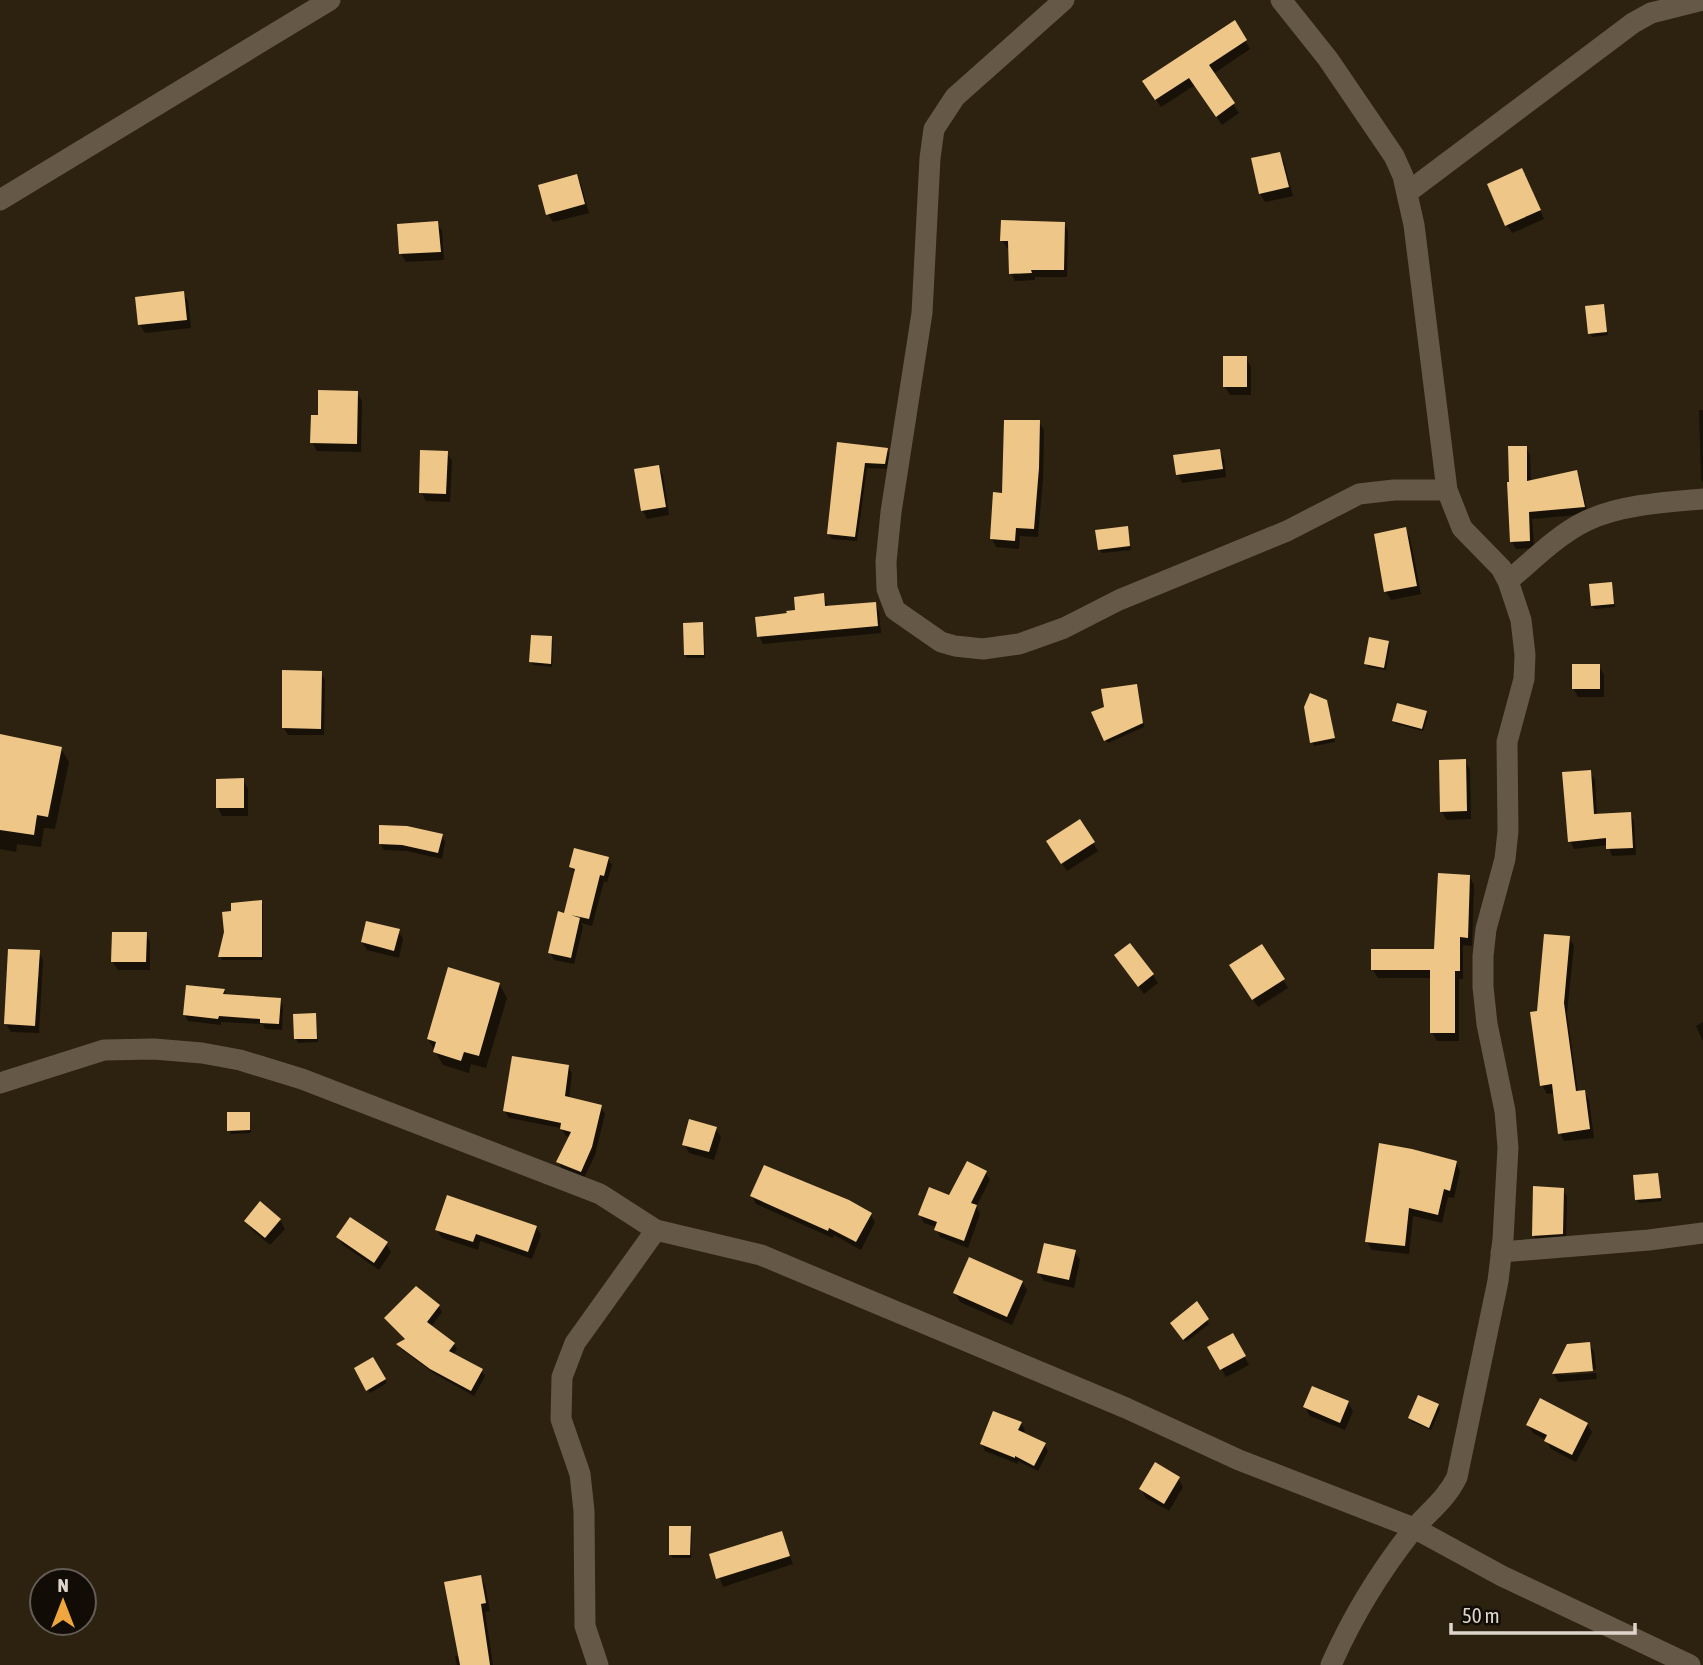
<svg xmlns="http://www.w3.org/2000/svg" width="1703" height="1665" font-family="'Asap Condensed',sans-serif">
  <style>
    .shadow { fill: #0007 }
    .building { fill: #eec688 }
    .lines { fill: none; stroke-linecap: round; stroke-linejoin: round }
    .street { stroke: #665846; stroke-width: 21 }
    .secondary { stroke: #665846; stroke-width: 21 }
  </style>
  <rect width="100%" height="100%" fill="#2d2110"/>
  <g class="shadow">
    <polygon points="1234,23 1250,49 1213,74 1239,113 1222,125 1195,85 1161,107 1149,89"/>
    <polygon points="1280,154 1284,162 1293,196 1265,202 1260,194"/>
    <polygon points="576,176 581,184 589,213 553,222 548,214"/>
    <polygon points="1526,179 1544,219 1512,233 1507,225"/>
    <polygon points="437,223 442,231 444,260 406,262 401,254"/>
    <polygon points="1064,223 1068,231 1067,277 1035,277 1035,280 1015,281 1011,273 1010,248 1007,248 1002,240"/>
    <polygon points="183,293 188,301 191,328 145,333 140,325 137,298"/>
    <polygon points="1603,306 1608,335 1592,337 1590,333"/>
    <polygon points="1246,358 1251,367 1251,395 1230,395 1225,387"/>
    <polygon points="357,393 362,401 361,452 317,451 312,442"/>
    <polygon points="1699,410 1703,410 1703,483 1701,479"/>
    <polygon points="1039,422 1044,430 1043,478 1038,537 1020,536 1019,549 996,547 992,539 1004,495"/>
    <polygon points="838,444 887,449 890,455 887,469 867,468 857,541 832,539 829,534"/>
    <polygon points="1526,447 1530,455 1531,482 1576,472 1580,480 1588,514 1532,519 1534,548 1516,549 1512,542"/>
    <polygon points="1219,451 1224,459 1226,477 1182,483 1178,474"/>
    <polygon points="447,453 452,461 450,502 426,501 421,492"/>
    <polygon points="658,467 663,475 669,515 647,519 643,511"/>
    <polygon points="1127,528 1131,550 1102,553 1100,550"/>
    <polygon points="1405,529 1410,538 1421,594 1391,600 1386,592"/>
    <polygon points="1611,583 1615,607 1595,609 1592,606"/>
    <polygon points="823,595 828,608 875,603 879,611 881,633 763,644 759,636 789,615"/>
    <polygon points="702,624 704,628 705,658 687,658 685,654"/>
    <polygon points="551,638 553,642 552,667 533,665 531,662"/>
    <polygon points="1388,642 1390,646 1386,670 1368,667 1366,663"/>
    <polygon points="1599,666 1604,675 1604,697 1578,697 1573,688"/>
    <polygon points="321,673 325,680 324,735 288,735 284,728"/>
    <polygon points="1138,689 1144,727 1108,743 1106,740"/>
    <polygon points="1326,702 1335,742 1314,746 1312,742"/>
    <polygon points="1426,712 1428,716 1423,731 1396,724 1394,720"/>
    <polygon points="0,736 61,749 69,762 55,829 44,828 41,847 17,844 16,852 0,849"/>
    <polygon points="1465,761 1470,769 1471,819 1447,820 1442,812"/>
    <polygon points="1590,772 1595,780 1597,816 1630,814 1634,821 1636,855 1612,856 1608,845 1574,849 1570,841"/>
    <polygon points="243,780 248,789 248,816 222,816 218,808"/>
    <polygon points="1079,821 1098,851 1067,871 1053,850"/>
    <polygon points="441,835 445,842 442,859 407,851 384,850 380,843"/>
    <polygon points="607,858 612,865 607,882 604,881 592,926 581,923 583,927 574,964 554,960 550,952 566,915 576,875 571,867"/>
    <polygon points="1469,876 1474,885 1472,946 1463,945 1463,979 1459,979 1459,1041 1437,1041 1432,1032 1432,978 1378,978 1373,970 1436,950"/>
    <polygon points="261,902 263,905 263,960 222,960 220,956 225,933"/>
    <polygon points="398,931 403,939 399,958 367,950 362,942"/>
    <polygon points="146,934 150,942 150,970 118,970 113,962"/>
    <polygon points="1569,938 1574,946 1567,1013 1578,1092 1584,1091 1589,1100 1594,1138 1564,1141 1560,1133 1555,1093 1547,1094 1542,1085 1538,1012"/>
    <polygon points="39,952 43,960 39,1033 11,1032 6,1024"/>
    <polygon points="1121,964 1153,975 1158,983 1144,994"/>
    <polygon points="1236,974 1283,980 1288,988 1258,1007"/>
    <polygon points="499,984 507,998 486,1068 471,1064 469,1073 443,1065 428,1039"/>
    <polygon points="224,991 227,996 280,1000 283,1006 282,1030 265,1029 263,1024 221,1022 221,1025 188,1021 185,1015"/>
    <polygon points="315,1015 318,1042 298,1043 296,1039"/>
    <polygon points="1703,1022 1703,1041 1696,1026"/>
    <polygon points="568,1066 572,1073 569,1099 601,1107 605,1114 595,1155 584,1178 562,1169 558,1162 570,1137 566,1136 561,1128 509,1118 505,1111"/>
    <polygon points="249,1114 251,1133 231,1134 229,1130"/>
    <polygon points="716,1129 721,1137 714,1160 689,1153 684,1144"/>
    <polygon points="1456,1162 1460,1171 1454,1198 1448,1197 1442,1223 1413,1216 1409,1254 1372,1250 1367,1242"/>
    <polygon points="986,1173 990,1180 976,1207 980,1214 968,1248 940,1237 936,1227 924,1223 920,1215"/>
    <polygon points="1657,1175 1662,1201 1639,1203 1637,1200"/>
    <polygon points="1563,1190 1567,1197 1566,1240 1538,1242 1533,1235"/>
    <polygon points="752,1196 870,1214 875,1222 861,1250 834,1235 833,1238 756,1204"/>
    <polygon points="280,1220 285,1229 270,1245 251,1229 246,1221"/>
    <polygon points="536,1227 541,1235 532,1259 480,1241 478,1250 442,1238 437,1230"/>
    <polygon points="338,1237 386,1244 391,1252 379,1270 343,1245"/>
    <polygon points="1075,1252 1080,1260 1074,1288 1044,1281 1039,1273"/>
    <polygon points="1022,1282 1027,1290 1012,1325 960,1302 955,1293"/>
    <polygon points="1196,1304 1209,1324 1186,1342 1174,1327"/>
    <polygon points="439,1307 442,1312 431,1327 454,1344 457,1349 453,1355 481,1371 485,1376 474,1396 435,1374 401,1349 398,1344 406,1340 386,1318"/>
    <polygon points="1233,1335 1249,1365 1226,1377 1210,1348"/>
    <polygon points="1589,1344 1594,1352 1596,1369 1561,1372 1561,1375 1596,1373 1597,1379 1558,1382 1554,1374 1569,1345"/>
    <polygon points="373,1359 387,1383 370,1393 356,1369"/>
    <polygon points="1348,1403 1353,1411 1345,1430 1310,1416 1305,1407"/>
    <polygon points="1438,1405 1440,1409 1431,1430 1412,1422 1410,1418"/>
    <polygon points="1021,1423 1025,1430 1023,1434 1044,1444 1048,1451 1038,1471 1018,1461 1018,1464 985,1451 982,1444"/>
    <polygon points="1587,1424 1592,1432 1576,1462 1551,1449 1546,1440 1533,1433 1528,1425"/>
    <polygon points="1178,1478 1183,1487 1169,1511 1146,1498 1141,1489"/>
    <polygon points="690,1528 692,1532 691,1558 673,1558 671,1555"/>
    <polygon points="781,1533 793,1564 723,1587 711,1555"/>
    <polygon points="480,1577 485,1585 490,1611 485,1612 493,1665 457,1665 455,1656 460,1656"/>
  </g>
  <g class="building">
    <polygon points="1235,20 1247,40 1209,65 1235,103 1216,117 1189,78 1155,100 1142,81"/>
    <polygon points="1280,152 1289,187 1259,194 1251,158"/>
    <polygon points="1522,168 1541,210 1505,226 1487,184"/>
    <polygon points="577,174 585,204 546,215 538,185"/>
    <polygon points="1001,220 1065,222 1064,270 1031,270 1032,273 1009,274 1008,241 1000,241"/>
    <polygon points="438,221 441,252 399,254 397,224"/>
    <polygon points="184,291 187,320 138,325 135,297"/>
    <polygon points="1604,304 1607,332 1588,334 1585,306"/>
    <rect x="1223" y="356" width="24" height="31"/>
    <polygon points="318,390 358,391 357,444 310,443 311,415 318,415"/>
    <polygon points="1004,420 1040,420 1039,468 1034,529 1016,528 1015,541 990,539 993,492 1002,493"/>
    <polygon points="837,442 888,448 885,464 865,463 855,537 827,534"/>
    <polygon points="1508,446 1527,446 1527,481 1577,470 1585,507 1529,512 1530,541 1510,542 1507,482 1509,482"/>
    <polygon points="1220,449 1223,469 1176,475 1173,455"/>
    <polygon points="420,450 448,451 446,494 419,493"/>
    <polygon points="659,465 666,507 641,511 634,469"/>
    <polygon points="1128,526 1130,546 1098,550 1095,530"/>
    <polygon points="1406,527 1417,586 1384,592 1374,534"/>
    <polygon points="1612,582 1614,604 1591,606 1589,584"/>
    <polygon points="824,593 825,606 876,602 878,626 757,637 755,617 787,613 786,611 795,610 794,597"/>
    <polygon points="703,622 704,655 684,655 683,623"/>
    <polygon points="531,635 552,636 551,664 529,662"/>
    <polygon points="1369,637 1389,641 1384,668 1364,664"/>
    <rect x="1572" y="664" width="28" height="25"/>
    <polygon points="282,670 322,671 321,729 282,728"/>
    <polygon points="1137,684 1143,723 1104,741 1091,712 1104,707 1101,689"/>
    <polygon points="1310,693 1327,700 1335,738 1310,743 1304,707"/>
    <polygon points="1397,703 1427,711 1422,729 1392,721"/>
    <polygon points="0,734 62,747 48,817 37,815 34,835 0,830"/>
    <polygon points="1466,759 1467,811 1440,812 1439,760"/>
    <polygon points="1591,770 1594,814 1631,812 1633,848 1606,849 1606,838 1568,842 1562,772"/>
    <polygon points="244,778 244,808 216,808 216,779"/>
    <polygon points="1080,819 1095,842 1061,864 1046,841"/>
    <polygon points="379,825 407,826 443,834 438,853 402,845 379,844"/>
    <polygon points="574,848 609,857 604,876 600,875 589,919 571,915 580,918 571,958 548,953 558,911 564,913 575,869 569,867"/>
    <polygon points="1438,873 1470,875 1468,938 1460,937 1460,971 1455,971 1455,1033 1430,1033 1430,970 1371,970 1371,949 1434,949"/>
    <polygon points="262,900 262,957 218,957 224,932 222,912 231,911 231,903"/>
    <polygon points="366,921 400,929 394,951 361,942"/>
    <polygon points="112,932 147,932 146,962 111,962"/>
    <polygon points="1544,934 1570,936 1564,1003 1576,1091 1585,1090 1590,1129 1558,1134 1552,1084 1540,1086 1530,1012 1537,1011"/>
    <polygon points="1130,943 1154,974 1138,987 1114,955"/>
    <polygon points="1262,944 1285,979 1252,1000 1229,965"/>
    <polygon points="8,949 40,950 35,1026 4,1024"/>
    <polygon points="448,967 500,983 479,1056 464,1052 461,1061 433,1052 436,1042 427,1039"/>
    <polygon points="186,985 225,989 223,994 281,998 279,1024 260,1023 260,1019 219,1016 218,1019 183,1015"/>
    <polygon points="316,1013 317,1039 294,1039 293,1014"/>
    <polygon points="512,1056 569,1065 565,1096 602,1105 592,1147 581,1172 556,1162 571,1132 560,1129 561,1123 503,1111"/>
    <polygon points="227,1112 250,1112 250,1130 227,1131"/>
    <polygon points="689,1119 717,1127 709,1152 682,1145"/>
    <polygon points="1379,1143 1412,1149 1457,1161 1450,1191 1444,1189 1438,1215 1409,1208 1405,1246 1365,1242"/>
    <polygon points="967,1161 987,1171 971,1203 977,1205 964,1241 934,1230 937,1222 918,1215 929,1187 949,1195"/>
    <polygon points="764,1165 849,1200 872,1213 856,1242 829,1228 828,1231 750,1196"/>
    <polygon points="1658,1173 1661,1198 1635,1200 1633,1175"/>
    <polygon points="1533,1186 1564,1188 1563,1234 1532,1236"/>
    <polygon points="447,1195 537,1226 528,1252 476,1234 473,1242 435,1230"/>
    <polygon points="260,1201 281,1219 265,1238 244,1221"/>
    <polygon points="350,1217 388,1242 374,1263 336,1237"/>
    <polygon points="1044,1243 1076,1250 1069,1280 1037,1273"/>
    <polygon points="969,1257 1023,1281 1007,1317 953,1293"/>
    <polygon points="416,1286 440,1305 427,1322 455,1343 449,1351 483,1369 471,1391 430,1369 396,1344 405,1339 384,1318"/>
    <polygon points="1197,1301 1209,1319 1183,1340 1170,1323"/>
    <polygon points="1233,1333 1246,1356 1220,1370 1207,1347"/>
    <polygon points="1590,1342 1593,1371 1552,1374 1567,1344"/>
    <polygon points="373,1357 386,1379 366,1391 354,1368"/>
    <polygon points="1312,1386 1349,1401 1340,1423 1303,1407"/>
    <polygon points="1418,1395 1439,1404 1429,1428 1408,1418"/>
    <polygon points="1540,1398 1588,1423 1572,1455 1544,1441 1547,1435 1526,1425"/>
    <polygon points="993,1411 1022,1422 1018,1430 1046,1443 1034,1466 1015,1456 1015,1458 980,1444"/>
    <polygon points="1155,1462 1180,1477 1164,1504 1139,1489"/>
    <polygon points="669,1526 691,1526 690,1555 669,1555"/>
    <polygon points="782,1531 790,1556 716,1579 709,1554"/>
    <polygon points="481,1575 486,1603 481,1604 490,1665 460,1665 444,1582"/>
  </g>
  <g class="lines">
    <g class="street">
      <polyline points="1064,0 955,97 934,129 930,158 922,313 891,512 886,562 887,589 895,610 941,642 955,646 983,649 1019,644 1064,628 1119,600 1287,531 1359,494 1394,490 1447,490"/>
      <path d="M1281,0L1328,59L1394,156L1403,176L1414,225L1447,490L1462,528L1501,568L1508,581L1521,620L1525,655L1524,679L1507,742L1508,831L1505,859L1486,929L1483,956V987L1487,1024L1505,1111L1508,1148L1503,1239L1498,1281L1457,1477C1446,1500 1428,1512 1412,1531C1378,1574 1353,1615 1331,1665"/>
      <polyline points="1408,192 1633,23 1651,13 1703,0"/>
      <path d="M1508,581C1532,561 1557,535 1586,521C1620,505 1665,502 1703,499"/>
      <polyline points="0,1083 104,1050 154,1049 202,1053 240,1060 302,1079 600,1194 656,1230 761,1255 1126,1408 1239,1460 1414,1528 1502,1576 1690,1665"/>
      <polyline points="1501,1252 1649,1240 1703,1233"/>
      <polyline points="598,1665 585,1626 584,1511 580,1474 561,1419 562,1377 575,1343 656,1230"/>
    </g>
    <polyline class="secondary" points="0,200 330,0"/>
  </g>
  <g transform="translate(63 1602)"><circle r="33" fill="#110c05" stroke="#635d55" stroke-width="2"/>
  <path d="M0-5L12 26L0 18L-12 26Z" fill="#f0a63e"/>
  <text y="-10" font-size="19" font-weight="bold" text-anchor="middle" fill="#ded6cc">N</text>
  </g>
  <path d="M1451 1623v10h184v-10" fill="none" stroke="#ded6cc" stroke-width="3.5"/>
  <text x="1462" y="1623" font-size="21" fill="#ded6cc" stroke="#110c05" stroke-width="5" paint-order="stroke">50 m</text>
</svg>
